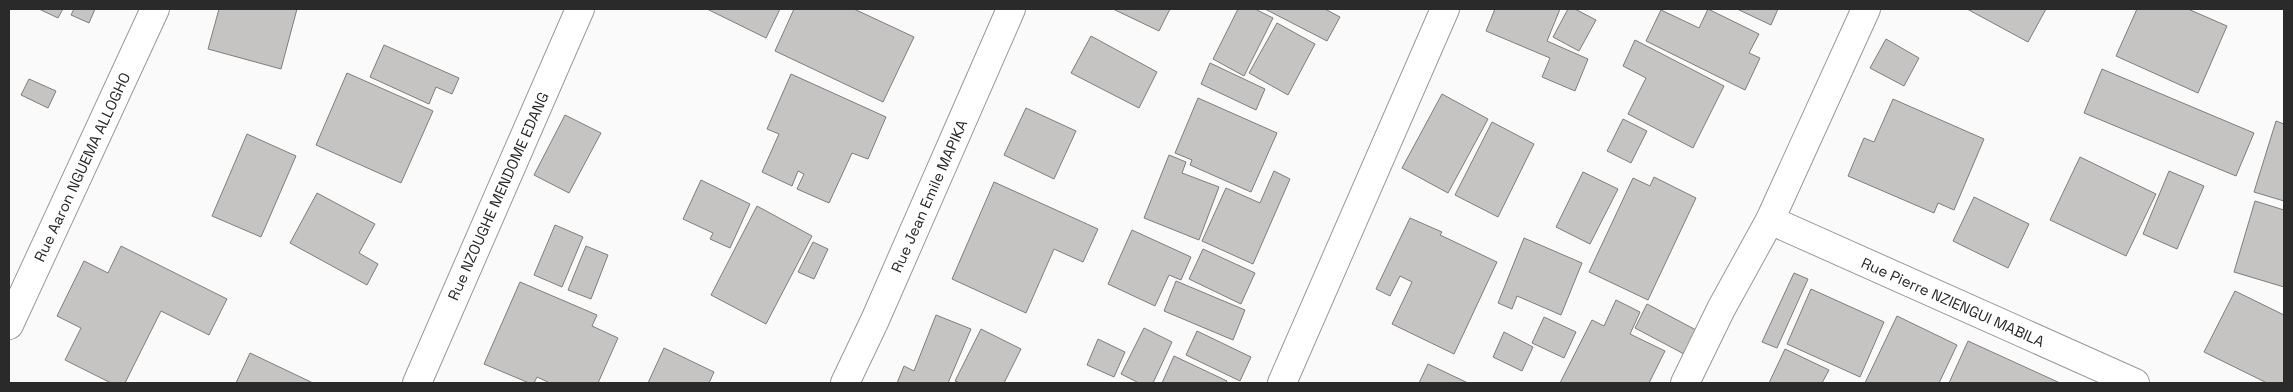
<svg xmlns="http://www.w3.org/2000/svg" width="2293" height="392" font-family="'Space Grotesk',sans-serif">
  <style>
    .building { fill: #c5c4c3; stroke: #7f7e7e }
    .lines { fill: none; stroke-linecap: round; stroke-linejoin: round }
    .street-casing { stroke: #99999a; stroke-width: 30 }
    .street { stroke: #fff; stroke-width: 28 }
    .labels { text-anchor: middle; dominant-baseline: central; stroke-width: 4.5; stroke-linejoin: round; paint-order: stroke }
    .street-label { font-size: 15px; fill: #2a2a2a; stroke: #fff }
  </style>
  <rect width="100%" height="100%" fill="#fafafb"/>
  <g class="building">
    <polygon points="39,9 63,9 58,18"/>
    <polygon points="74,9 95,9 89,23 71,15"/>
    <polygon points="219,9 297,9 281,69 208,49"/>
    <polygon points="707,9 780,9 766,38"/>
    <polygon points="794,9 854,9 914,37 883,102 775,51"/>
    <polygon points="1113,9 1170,9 1159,31"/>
    <polygon points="1238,9 1255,9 1273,18 1244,76 1213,59"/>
    <polygon points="1265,9 1325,9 1340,17 1327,41"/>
    <polygon points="1495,9 1560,9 1547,41 1588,59 1575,91 1542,77 1550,58 1486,31"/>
    <polygon points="1568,9 1575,9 1596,20 1579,51 1553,37"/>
    <polygon points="1708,9 1759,34 1749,53 1760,58 1745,90 1646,41 1661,10 1699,28"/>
    <polygon points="1737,9 1778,9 1771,25"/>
    <polygon points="1967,9 2046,9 2028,42"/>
    <polygon points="2137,9 2188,9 2227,26 2198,93 2116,56"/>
    <polygon points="1277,23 1315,44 1288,95 1249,73"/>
    <polygon points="1091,36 1157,72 1139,108 1071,73"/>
    <polygon points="1886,39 1919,58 1904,86 1870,68"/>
    <polygon points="1635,40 1724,86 1693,148 1628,114 1646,78 1623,66"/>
    <polygon points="384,45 459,78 452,94 436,87 429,104 370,77"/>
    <polygon points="1210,63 1265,89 1256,110 1201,84"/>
    <polygon points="2102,69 2254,133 2236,176 2084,113"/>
    <polygon points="347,73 433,111 401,183 316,145"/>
    <polygon points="791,74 886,117 868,159 852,153 829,203 797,189 804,174 798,171 792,186 762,172 779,134 767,129"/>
    <polygon points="29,79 56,91 48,108 21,95"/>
    <polygon points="1442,94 1488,119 1448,193 1402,168"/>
    <polygon points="1198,98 1277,133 1251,192 1190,165 1192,160 1175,153"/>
    <polygon points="1893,99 1984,139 1954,210 1938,203 1934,213 1848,176 1864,138 1874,142"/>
    <polygon points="1026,108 1076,131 1054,179 1004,155"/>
    <polygon points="565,115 601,133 569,193 534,175"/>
    <polygon points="1623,119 1647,131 1631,163 1607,151"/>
    <polygon points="2276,121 2284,124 2284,201 2254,192"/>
    <polygon points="1492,122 1534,144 1498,217 1455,195"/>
    <polygon points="247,134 296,156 261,237 212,216"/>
    <polygon points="1169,155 1186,162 1182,173 1219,187 1199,240 1144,218"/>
    <polygon points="2080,157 2156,194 2126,256 2050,220"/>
    <polygon points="1274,171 1290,179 1253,264 1202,241 1226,188 1260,203"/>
    <polygon points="2169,171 2204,186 2177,249 2143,234"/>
    <polygon points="1583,172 1618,189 1590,244 1556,227"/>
    <polygon points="1654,177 1696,198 1648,300 1589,272 1633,178 1650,186"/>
    <polygon points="701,180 750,204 730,248 710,239 713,233 683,219"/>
    <polygon points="994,182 1098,229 1083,262 1054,249 1026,313 952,279"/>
    <polygon points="317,193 375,224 359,253 378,264 367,285 290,243"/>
    <polygon points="1974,197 2029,224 2008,268 1953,241"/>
    <polygon points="2255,201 2284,210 2284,287 2234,272"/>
    <polygon points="757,206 812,236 766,324 711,295"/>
    <polygon points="1410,218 1442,232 1440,235 1497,262 1454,354 1392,324 1412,282 1400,276 1390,296 1376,289"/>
    <polygon points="555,225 583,237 562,287 534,275"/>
    <polygon points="1132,230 1191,257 1181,280 1169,275 1155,306 1108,284"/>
    <polygon points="1524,238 1582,263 1561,315 1517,296 1512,309 1498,303"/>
    <polygon points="813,242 828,249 814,279 798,272"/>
    <polygon points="121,246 227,299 209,335 161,311 125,383 111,383 65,360 81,328 57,316 84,261 108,273"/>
    <polygon points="586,246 608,255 591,299 568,290"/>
    <polygon points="1203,249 1255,273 1241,304 1189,279"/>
    <polygon points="1794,273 1808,279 1777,348 1762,342"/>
    <polygon points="1176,281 1245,310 1233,340 1164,311"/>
    <polygon points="520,282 597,315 592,326 618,338 598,383 550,383 537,377 534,383 529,383 484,364"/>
    <polygon points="1811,289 1884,322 1860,377 1787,344"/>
    <polygon points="2235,291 2284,315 2284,383 2267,383 2204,352"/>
    <polygon points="1616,300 1640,312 1630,334 1665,351 1649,383 1560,383 1592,320 1604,326"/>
    <polygon points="1647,304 1696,330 1684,354 1635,328"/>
    <polygon points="936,315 971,329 948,383 897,383 904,366 914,371"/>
    <polygon points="1897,316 1957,345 1939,383 1865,383"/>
    <polygon points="1544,317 1576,332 1564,358 1532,343"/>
    <polygon points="1144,328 1172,342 1153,383 1139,383 1121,374"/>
    <polygon points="981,329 1021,349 1004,383 960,383 955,381"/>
    <polygon points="1197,331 1251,357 1240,381 1186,355"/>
    <polygon points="1504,332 1533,347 1522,371 1493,357"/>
    <polygon points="1098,339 1125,352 1114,377 1087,365"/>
    <polygon points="1968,341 2060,383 1949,383"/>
    <polygon points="664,348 714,372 709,383 648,383"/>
    <polygon points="1785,349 1829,370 1822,383 1769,383"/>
    <polygon points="250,353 313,383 236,383"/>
    <polygon points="1174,356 1227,381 1226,383 1162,383"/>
    <polygon points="1428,364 1468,383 1419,383"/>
  </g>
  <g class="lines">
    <g class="street-casing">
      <g id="street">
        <polyline points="1770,220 2135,383"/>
        <polyline points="9,325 155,9"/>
        <polyline points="417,383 580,9"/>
        <polyline points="845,383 875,320 1011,9"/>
        <polyline points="1282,383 1445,9"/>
        <polyline points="1685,383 1721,309 1770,220 1866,9"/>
      </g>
    </g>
    <use href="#street" class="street"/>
  </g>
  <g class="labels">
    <g class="street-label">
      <text transform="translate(82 167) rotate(-65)">Rue Aaron NGUEMA ALLOGHO</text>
      <text transform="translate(498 196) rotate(-66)">Rue NZOUGHE MENDOME EDANG</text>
      <text transform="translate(929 196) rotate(-66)">Rue Jean Emile MAPIKA</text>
      <text transform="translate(1953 302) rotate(24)">Rue Pierre NZIENGUI MABILA</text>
    </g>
  </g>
  <rect width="2293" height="392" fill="none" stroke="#2a2a2a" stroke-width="20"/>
</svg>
